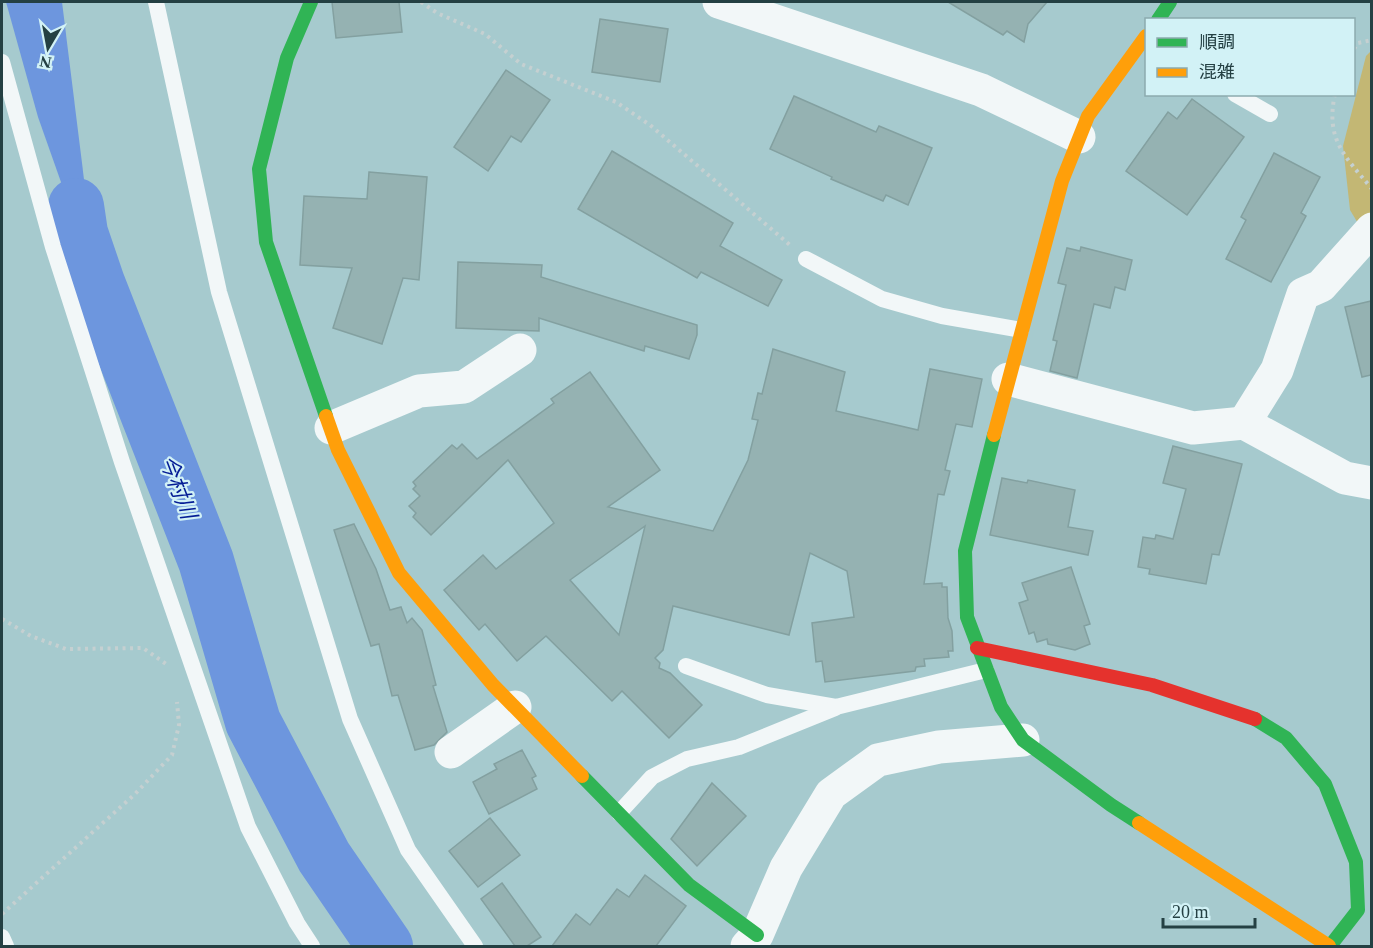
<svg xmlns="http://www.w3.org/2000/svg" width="1373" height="948" font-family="'Times New Roman','Noto Sans JP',serif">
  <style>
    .green { fill: #c3b774 }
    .water { fill: #6d96de }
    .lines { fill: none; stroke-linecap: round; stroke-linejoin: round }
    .river { stroke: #6d96de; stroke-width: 56 }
    .building { fill: #95b2b2; stroke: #83a0a0; stroke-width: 1.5; fill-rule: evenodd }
    .path { stroke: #c5d0d1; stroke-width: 4; stroke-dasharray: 3 4.5; stroke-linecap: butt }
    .lane { stroke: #f2f7f8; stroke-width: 16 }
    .street { stroke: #f2f7f8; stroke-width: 33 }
    .fast { stroke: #30b455; stroke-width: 14 }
    .slow { stroke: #ff9f0a; stroke-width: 14 }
    .jam { stroke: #e5322d; stroke-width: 14 }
    .labels { text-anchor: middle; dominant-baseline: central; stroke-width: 4.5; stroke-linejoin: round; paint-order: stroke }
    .water-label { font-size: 22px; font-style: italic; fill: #041d95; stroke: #d2f2f6 }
  </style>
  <rect width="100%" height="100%" fill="#a6cace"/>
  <polygon class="green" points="1371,51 1371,245 1350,210 1343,146 1366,56"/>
  <polygon class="water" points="6,2 62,2 97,284 38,117"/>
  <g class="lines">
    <polyline class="river" points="76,206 80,233 97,283 206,561 253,722 324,857 385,946"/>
  </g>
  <g class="building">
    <polygon points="332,2 399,2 402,32 336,38"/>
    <polygon points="948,2 1047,2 1028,24 1024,42 1007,31 1003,35"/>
    <polygon points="600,19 668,29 660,82 592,72"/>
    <polygon points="506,70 550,100 521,142 511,136 488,171 454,147"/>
    <polygon points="794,96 876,132 879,126 932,148 908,205 886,195 883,201 831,179 832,177 770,149"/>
    <polygon points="1192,99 1244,137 1187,215 1126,171 1168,112 1177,119"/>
    <polygon points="612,151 733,223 720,246 782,280 768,306 701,272 697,278 578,209"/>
    <polygon points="1274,153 1320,177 1301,213 1306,216 1271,282 1226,259 1246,220 1241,217"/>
    <polygon points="369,172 427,177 419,280 403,278 382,344 333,328 352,268 300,265 304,196 367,199"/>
    <polygon points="1081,247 1132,260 1125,290 1115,287 1110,308 1094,304 1077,378 1050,371 1057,341 1053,340 1066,285 1058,283 1067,248 1080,251"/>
    <polygon points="458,262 542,265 541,277 697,325 697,335 689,359 645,346 644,351 539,318 539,331 456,328"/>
    <polygon points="1371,301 1371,375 1362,377 1345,307"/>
    <path d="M773,349L845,372L836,411L918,430L930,369L982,379L972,427L956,424L945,470L950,471L944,495L938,494L924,584L942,583V587H947L948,618L952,631L953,651H948L949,657L924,659L925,666L916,667L915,671L825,682L822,661L816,662L812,623L854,617L847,571L810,553L789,635L673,606L663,650L655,658L660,663L659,668L670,673L702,705L669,738L622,691L612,701L546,636L517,661L485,624L479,630L444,590L483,555L496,569L554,523L508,460L431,535L413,517L416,513L409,506L420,496L413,489L416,486L413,482L452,445L457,449L462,444L477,459L554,403L551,399L590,372L660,470L608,507L713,531L748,460L758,420L752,419L758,393L762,394ZM645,526L619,635L570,580Z"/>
    <polygon points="1173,446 1242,464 1219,555 1212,554 1206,584 1149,574 1150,569 1138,567 1143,537 1155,539 1156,535 1173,539 1186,489 1163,483"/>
    <polygon points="1002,478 1027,483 1028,480 1075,490 1068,527 1093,531 1088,555 990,535"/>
    <polygon points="354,524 376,569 390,610 401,607 407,623 412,618 422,630 436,685 433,686 447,732 434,745 415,750 398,695 392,696 379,644 371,646 334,530"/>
    <polygon points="1071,567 1090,624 1084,626 1090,644 1075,650 1048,644 1047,639 1037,642 1034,632 1029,634 1019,603 1028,600 1022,583"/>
    <polygon points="522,750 536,776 532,778 537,789 489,814 473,782 497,769 494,764"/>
    <polygon points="712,783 746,816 697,866 671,839"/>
    <polygon points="490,818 520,855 478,887 449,851"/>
    <polygon points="645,875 686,906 656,946 552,946 576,914 590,925 617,889 629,897"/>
    <polygon points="502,883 541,937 527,946 515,946 481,899"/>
  </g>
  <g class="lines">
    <g class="path">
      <polyline points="421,2 437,13 485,34 521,64 616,102 650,125 790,245"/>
      <polyline points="1354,49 1358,43 1372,40"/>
      <path d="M1335,94C1325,140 1345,156 1372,189"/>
      <polyline points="2,619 31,636 66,649 143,648 166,664"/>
      <polyline points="2,914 135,794 172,755 179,725 177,702"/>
    </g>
    <g class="lane">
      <polyline points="156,2 219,292 350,719 408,850 475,946"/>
      <polyline points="2,62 53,247 122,462 248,827 297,923 312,946"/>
      <polyline points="1235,94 1270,114"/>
      <polyline points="806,259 882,299 942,316 1021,330"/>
      <polyline points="686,666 767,695 836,707 986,670"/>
      <polyline points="619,813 652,777 687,759 739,747 835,708"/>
      <polyline points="2,937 6,946"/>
    </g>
    <g class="street">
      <polyline points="719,2 981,90 1079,137"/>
      <polyline points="1008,379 1193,428 1244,423 1345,478 1372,483"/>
      <polyline points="1244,423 1277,370 1303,294 1321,286 1372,229"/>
      <polyline points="331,428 419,391 464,387 520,350"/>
      <polyline points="451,752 515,707"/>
      <polyline points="747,946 757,935 786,868 831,794 878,760 939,747 1023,740"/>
    </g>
    <g class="fast">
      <polyline points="311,2 287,58 259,169 266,242 326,416"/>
      <polyline points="1158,20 1170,2"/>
      <polyline points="994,435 965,551 967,617 1001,707 1023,740 1111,805 1139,823"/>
      <polyline points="1255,719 1286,738 1325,784 1356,862 1358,910 1330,946"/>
      <polyline points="582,776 689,885 757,935"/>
    </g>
    <g class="slow">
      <polyline points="326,416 338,450 399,573 493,685 582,776"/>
      <polyline points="994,435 1062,181 1088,116 1146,36"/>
      <polyline points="1139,823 1329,946"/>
    </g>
    <polyline class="jam" points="977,648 1152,685 1255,719"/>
  </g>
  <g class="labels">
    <g class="water-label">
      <text transform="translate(178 487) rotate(69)">今村川</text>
    </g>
  </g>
  <rect width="1373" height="948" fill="none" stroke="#244043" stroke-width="6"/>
  <rect x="1145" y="18" width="210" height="78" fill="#d2f2f6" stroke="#8cabae" stroke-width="1.5"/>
  <rect x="1157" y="38" width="30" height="9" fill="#30b455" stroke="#8cabae" stroke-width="1.5"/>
  <text x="1199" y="48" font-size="18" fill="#244043">順調</text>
  <rect x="1157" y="68" width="30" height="9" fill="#ff9f0a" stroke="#8cabae" stroke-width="1.5"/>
  <text x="1199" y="78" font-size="18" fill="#244043">混雑</text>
  <g transform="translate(48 48) rotate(190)" stroke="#d2f2f6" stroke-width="4.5" paint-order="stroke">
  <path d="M0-4.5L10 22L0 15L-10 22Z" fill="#244043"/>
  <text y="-9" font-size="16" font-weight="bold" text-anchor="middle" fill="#244043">N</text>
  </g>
  <path d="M1163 918v9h92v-9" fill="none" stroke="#244043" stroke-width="3"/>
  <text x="1172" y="918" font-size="18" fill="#244043" stroke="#d2f2f6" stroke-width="4.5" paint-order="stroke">20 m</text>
</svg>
